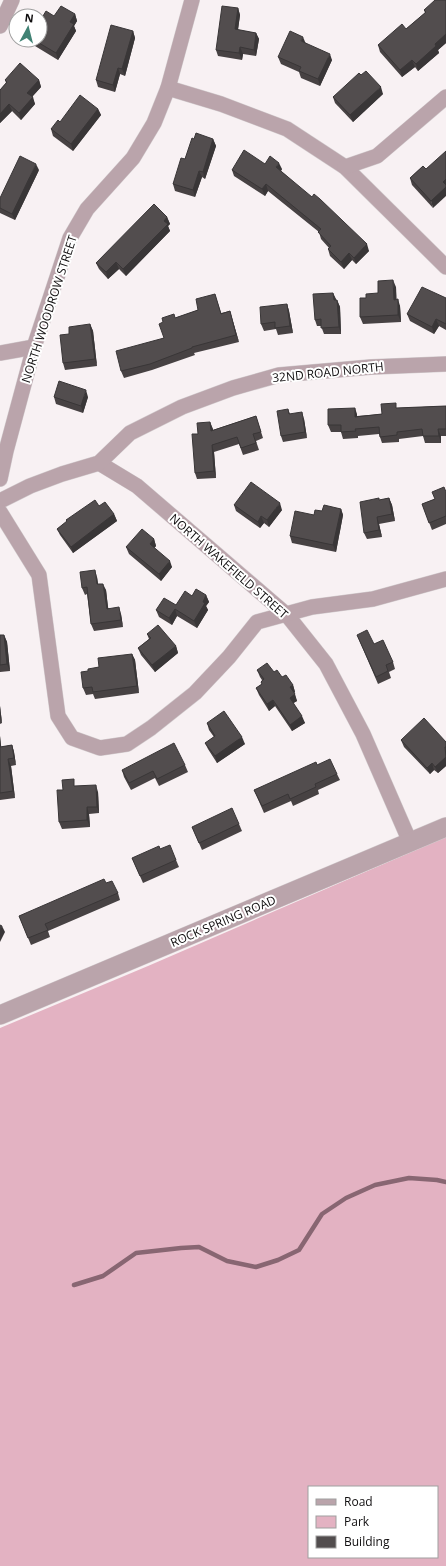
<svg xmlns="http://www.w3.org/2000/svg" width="446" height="1566" font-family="'Open Sans',sans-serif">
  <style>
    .green { fill: #e3b2c2; fill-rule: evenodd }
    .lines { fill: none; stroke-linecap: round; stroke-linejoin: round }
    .stream { stroke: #886672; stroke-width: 4.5 }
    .minor-casing { stroke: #d3cdcf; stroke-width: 16 }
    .tertiary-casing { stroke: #d3cdcf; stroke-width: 20 }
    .minor { stroke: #baa4ab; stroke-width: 15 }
    .tertiary { stroke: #baa4ab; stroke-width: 19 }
    .wall { fill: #474243 }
    .shaded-wall { fill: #393637 }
    .building { fill: #524d4e; stroke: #393637 }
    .labels { text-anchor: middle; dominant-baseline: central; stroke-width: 4; stroke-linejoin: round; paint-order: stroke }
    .street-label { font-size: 12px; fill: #100e0f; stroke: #fff }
  </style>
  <rect width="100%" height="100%" fill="#f8f1f3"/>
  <path class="green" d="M446,837V1566H0V1028L148,966ZM309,1487H437V1557H309Z"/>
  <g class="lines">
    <polyline class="stream" points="74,1285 103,1276 136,1253 181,1248 199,1247 227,1261 256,1267 278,1260 299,1250 322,1214 346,1198 375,1185 409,1178 437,1180 446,1182"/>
    <g class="minor-casing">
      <g id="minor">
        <polyline points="0,26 12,0"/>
        <polyline points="168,88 221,104 287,129 345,167 446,267"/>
        <polyline points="345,167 377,156 446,97"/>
        <polyline points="0,353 34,347"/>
        <polyline points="99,463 137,486 287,615 326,664 363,734 410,842"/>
        <polyline points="0,479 6,451 34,347 70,238 87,209 133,158 154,123 168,88 192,0"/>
        <polyline points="0,501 30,486 62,474 99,463 130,433 182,407 233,388 279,375 371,367 446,364"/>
        <polyline points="0,512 39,575 58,716 72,738 100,748 127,744 151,728 195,693 229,657 257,622 312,607 373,599 446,579"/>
      </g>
    </g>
    <g class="tertiary-casing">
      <polyline id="tertiary" points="0,1015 446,827"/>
    </g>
    <use href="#minor" class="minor"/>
    <use href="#tertiary" class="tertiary"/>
  </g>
  <g class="wall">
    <polygon points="446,0 446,43 438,50 439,53 418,71 415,67 402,77 380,52 378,45 406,29 425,13 424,10"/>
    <polygon points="238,8 240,15 238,30 256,33 259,39 256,56 243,54 242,60 218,56 216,50"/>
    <polygon points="75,14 77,21 74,26 76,31 58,60 35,46 33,40 40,40 54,16"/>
    <polygon points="133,31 135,38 125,76 120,74 115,92 98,87 96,80"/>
    <polygon points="305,43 332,60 320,86 301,78 299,72 281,64 278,57"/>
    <polygon points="361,75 383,94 353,122 335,103 333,97"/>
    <polygon points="5,80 39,80 41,87 32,97 35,104 21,120 12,111 0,123 0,90 6,83"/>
    <polygon points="98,109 101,115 73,151 53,136 51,129 60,122"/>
    <polygon points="194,139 213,139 216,146 205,179 202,177 195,197 175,191 173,184"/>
    <polygon points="265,164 282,169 281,171 369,251 356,264 352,260 344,269 330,256 328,249 329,248 321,239 319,232 268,191 265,196 234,176 232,170"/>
    <polygon points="423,166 433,208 412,185 410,178"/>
    <polygon points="39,170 15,220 0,213 0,198"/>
    <polygon points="167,217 170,224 168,226 170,231 126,276 119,269 108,279 99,269 96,263"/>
    <polygon points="396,287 396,300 400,306 401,322 363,324 360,317 366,298"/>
    <polygon points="333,293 336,300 337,300 340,307 341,334 324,334 321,326 317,326 315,320"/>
    <polygon points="215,294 221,313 230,311 239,342 194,353 195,355 152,370 124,378 121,371 164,338 163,322 198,310"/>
    <polygon points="446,298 446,330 439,326 434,334 410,321 407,314"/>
    <polygon points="287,304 289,311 293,333 278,335 276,329 264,331 261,324"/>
    <polygon points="90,324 93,331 97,366 65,370 63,363"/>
    <polygon points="54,397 88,397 83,413 56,404"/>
    <polygon points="446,406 446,436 441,436 441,443 425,443 423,436 399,439 399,442 382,443 379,434 358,436 358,438 343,439 341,432 331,432 328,425 357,414 357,416 382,414 398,408"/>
    <polygon points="288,409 290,414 304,419 307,438 283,442 281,436"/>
    <polygon points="256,416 263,438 256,441 259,450 243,455 239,444 214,452 216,478 197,479 195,473 210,422 213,430"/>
    <polygon points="446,492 446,524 432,530 422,504 435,499"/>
    <polygon points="389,498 392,505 395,521 379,524 382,537 367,539 364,533 379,500"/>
    <polygon points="234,505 282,510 269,527 264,523 260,528 236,511"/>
    <polygon points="99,506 114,514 117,521 73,553 60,535 57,529 67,522 66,520"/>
    <polygon points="341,509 343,515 336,552 292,543 290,536 314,515 322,511"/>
    <polygon points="154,539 156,546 154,548 172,567 161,581 129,554 126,547"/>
    <polygon points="97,577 98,584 106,590 108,608 121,614 123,627 94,631 91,624 87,594 85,595 82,588"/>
    <polygon points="206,595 209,602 206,606 208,610 197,628 177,616 172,625 159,617 156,610 176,605 192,596"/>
    <polygon points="147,634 176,646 178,653 155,672 141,655 138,648 149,639"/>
    <polygon points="0,635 4,635 7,642 10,671 0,672"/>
    <polygon points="357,635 374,644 393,662 395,669 389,672 391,678 378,684"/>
    <polygon points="132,654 135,660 139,693 95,699 93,694 86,695 83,688 88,671 99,667"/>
    <polygon points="257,670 274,672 282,677 293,685 295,692 294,693 297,701 293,703 305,723 292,731 275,706 269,711 259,695 256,688 262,684 261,682 262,680 260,677"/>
    <polygon points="0,706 2,723 0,724"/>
    <polygon points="207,723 245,744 217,763 208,749 205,743 214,737 209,730"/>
    <polygon points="0,736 1,747 12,745 14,752 16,765 11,766 15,798 0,800"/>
    <polygon points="401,740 446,742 446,766 438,773 434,770 430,774 404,747"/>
    <polygon points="185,765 188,772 159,786 155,778 131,790 124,777 122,770"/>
    <polygon points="317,765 337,774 340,780 318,790 319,794 293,806 291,801 264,813 254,790"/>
    <polygon points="76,786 98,792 99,813 89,814 90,827 62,829 59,822 63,790"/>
    <polygon points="239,824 242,831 202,850 192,827"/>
    <polygon points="132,858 176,860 179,867 143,883"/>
    <polygon points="106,883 118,893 120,900 48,931 50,937 31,945 19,916"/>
  </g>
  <g class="shaded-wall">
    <polygon points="238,8 240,15 237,36 235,29"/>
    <polygon points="75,14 77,21 74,26 76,31 58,60 56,53 70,22"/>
    <polygon points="133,31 135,38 125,76 122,69"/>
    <polygon points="256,33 259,39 256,56 254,50"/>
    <polygon points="446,34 446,43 438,50 439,53 418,71 416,64 435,44"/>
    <polygon points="303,37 306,44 301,41"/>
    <polygon points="240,47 243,54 242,60 239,53"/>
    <polygon points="330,54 332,60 320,86 318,79"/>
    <polygon points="412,60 415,67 402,77 400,70"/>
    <polygon points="118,68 120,74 115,92 113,85"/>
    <polygon points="39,80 41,87 30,99 27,93"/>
    <polygon points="381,87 383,94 353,122 350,115"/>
    <polygon points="33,97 35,104 21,120 19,113"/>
    <polygon points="9,104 12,111 0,123 0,114"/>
    <polygon points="98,109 101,115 73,151 71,144"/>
    <polygon points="213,139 216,146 205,179 203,172"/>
    <polygon points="279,163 282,169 279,174 276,167"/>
    <polygon points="36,164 39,170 15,220 12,214"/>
    <polygon points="199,171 202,177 195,197 193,190"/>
    <polygon points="446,179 446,196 433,208 431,201 443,182"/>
    <polygon points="266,184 268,191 265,196 262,189"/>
    <polygon points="167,217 170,224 168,226 170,231 126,276 123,269"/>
    <polygon points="367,244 369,251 356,264 354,258"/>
    <polygon points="349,253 352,260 344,269 341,262"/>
    <polygon points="116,262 119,269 108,279 106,272"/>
    <polygon points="393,280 396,287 397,306 394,300"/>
    <polygon points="333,293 336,299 336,307 334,300"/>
    <polygon points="398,299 400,306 401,322 398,315"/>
    <polygon points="337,300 340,307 341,334 339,327"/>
    <polygon points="287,304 289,311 293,333 290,326"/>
    <polygon points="230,311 232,318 239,342 236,335"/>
    <polygon points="436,319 439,326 434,334 432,327"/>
    <polygon points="90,324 93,331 97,366 95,359"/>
    <polygon points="86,390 88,397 83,413 81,406"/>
    <polygon points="355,408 357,414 357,423 355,417"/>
    <polygon points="302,412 304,419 307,438 305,432"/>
    <polygon points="210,422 213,429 213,437 211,431"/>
    <polygon points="438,429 441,436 441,443 439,436"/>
    <polygon points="212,445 214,452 216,478 214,471"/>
    <polygon points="389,498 392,505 395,521 392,514"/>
    <polygon points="280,503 282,510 269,527 267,520"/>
    <polygon points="341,509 343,515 336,552 333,545"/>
    <polygon points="114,514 117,521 73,553 71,547"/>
    <polygon points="261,516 264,523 260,528 258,522"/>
    <polygon points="377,517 379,524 382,537 379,530"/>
    <polygon points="154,539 156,546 152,551 150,544"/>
    <polygon points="170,561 172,567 161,581 159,574"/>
    <polygon points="95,570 97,577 99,591 97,584"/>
    <polygon points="103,584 106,590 109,615 107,609"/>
    <polygon points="206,595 209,602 206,606 208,610 197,628 194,621 203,602"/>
    <polygon points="119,607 121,614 123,627 121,620"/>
    <polygon points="175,609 177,616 172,625 169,618"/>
    <polygon points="4,635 7,642 10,671 7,664"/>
    <polygon points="176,646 178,653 155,672 152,665"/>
    <polygon points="132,654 135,660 139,693 137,686"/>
    <polygon points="293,685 295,692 292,694 290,687"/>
    <polygon points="295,694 297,701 292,704 290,698"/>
    <polygon points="273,700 275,706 269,711 267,704"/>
    <polygon points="0,706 2,723 0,717"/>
    <polygon points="302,716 305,723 292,731 290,725"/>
    <polygon points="0,736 2,754 0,748"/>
    <polygon points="242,737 245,744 217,763 215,756"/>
    <polygon points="12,745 14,752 16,765 14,758"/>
    <polygon points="446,757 446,766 438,773 435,767"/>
    <polygon points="8,759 11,766 15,798 13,791"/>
    <polygon points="432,763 434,770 430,774 427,768"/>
    <polygon points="96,785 98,792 99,813 97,807"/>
    <polygon points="87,807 89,814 90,827 87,820"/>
    <polygon points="2,926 5,932 0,942 0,930"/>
  </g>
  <g class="building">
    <polygon points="435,0 446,0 446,34 435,44 436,46 416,64 412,60 400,70 378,45 402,24 406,29 426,12 424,10"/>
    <polygon points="61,6 75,14 70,22 74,24 56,53 34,40 40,40 40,21 46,11 54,16"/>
    <polygon points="222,6 238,8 235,29 256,33 254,50 240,47 239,53 216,50"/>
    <polygon points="111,25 133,31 122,69 118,68 113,85 96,80"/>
    <polygon points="290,31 303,37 301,41 330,54 318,79 299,71 301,67 278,57"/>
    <polygon points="20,63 39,80 27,93 33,97 19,113 9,104 0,114 0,90 7,82 5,80"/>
    <polygon points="366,71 381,87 350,115 333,97 359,73 361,75"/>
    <polygon points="80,95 98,109 71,144 51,129 58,120 60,122"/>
    <polygon points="196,133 213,139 203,172 199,171 193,190 173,184 181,158 185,159 192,138 194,139"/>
    <polygon points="244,150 265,164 270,156 279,163 276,167 312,197 314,194 320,199 367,244 354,258 349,253 341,262 328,249 331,246 318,232 321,229 266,184 262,189 232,170"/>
    <polygon points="446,151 446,179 443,182 446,185 446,187 431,201 410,178 423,166 426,169"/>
    <polygon points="20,156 36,164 12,214 0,208 0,198"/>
    <polygon points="154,204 167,217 164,221 168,224 123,269 116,262 106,272 96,263"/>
    <polygon points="393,280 394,300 398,299 398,315 360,317 360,298 366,298 366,294 378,293 378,281"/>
    <polygon points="422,287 446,298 446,324 436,319 432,327 407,314"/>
    <polygon points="333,293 334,300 337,300 339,327 321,328 321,319 315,320 313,294"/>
    <polygon points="215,294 221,314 230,311 236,335 192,347 192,348 150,364 121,371 116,351 164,338 159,324 163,322 162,318 174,314 175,318 198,310 196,299"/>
    <polygon points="287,304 290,326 275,328 275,322 261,324 260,307"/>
    <polygon points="90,324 95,359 63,363 60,335 69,334 69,327"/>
    <polygon points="59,381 86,390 81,406 54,397"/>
    <polygon points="396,403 396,408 446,406 446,429 438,429 439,436 423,436 422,429 397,432 397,435 380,437 379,427 355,429 356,431 341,432 341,425 328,425 328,409 355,408 355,417 382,414 381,404"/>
    <polygon points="288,409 289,414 302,412 305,432 281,436 277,411"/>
    <polygon points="256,416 261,432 253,434 256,443 241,448 237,437 212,445 214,471 195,473 192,434 198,434 197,423 210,422 211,431"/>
    <polygon points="251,482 280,503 267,520 261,516 258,522 234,505"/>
    <polygon points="444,487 446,492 446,516 429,523 422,504 435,499 432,492"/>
    <polygon points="379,498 379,500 389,498 392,514 377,517 379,530 364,533 360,502"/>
    <polygon points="95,500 99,506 105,502 114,514 71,547 57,529 67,521 66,520"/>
    <polygon points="324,505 341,509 333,545 290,536 295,511 314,515 315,510 322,511"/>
    <polygon points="142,529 154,539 150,544 170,561 159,574 126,547"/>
    <polygon points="95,570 97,584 103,584 107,609 119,607 121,620 91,624 87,587 82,588 80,572"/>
    <polygon points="196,589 206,595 203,602 205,603 194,621 175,609 169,618 156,610 164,598 176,605 185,591 192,596"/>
    <polygon points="158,625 176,646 152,665 138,648 151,638 147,634"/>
    <polygon points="367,630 374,644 383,640 393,662 386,665 388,671 376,677 357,635"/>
    <polygon points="0,635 4,635 7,664 0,665"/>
    <polygon points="132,654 137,686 93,692 92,687 83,688 81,672 88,671 88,669 99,667 98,658"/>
    <polygon points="267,663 274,672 277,670 282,677 286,675 293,685 290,687 295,694 290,698 302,716 290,725 273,700 267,704 256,688 262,684 261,682 264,679 257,670"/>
    <polygon points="224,711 242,737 215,756 205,743 215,736 207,723"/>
    <polygon points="424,718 446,742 446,747 445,747 446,757 435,767 432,763 427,768 401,740"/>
    <polygon points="174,743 185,765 157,779 153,771 129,783 122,770"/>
    <polygon points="12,745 14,758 8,759 13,791 0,793 0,747"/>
    <polygon points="330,759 337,774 315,784 316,787 290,799 288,794 262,806 254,790 316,762 317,765"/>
    <polygon points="74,779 74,786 96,785 97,807 87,807 87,820 59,822 57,790 63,790 62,780"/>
    <polygon points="232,808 239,824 199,843 192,827"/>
    <polygon points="170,845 176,860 140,876 132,858 159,846 160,849"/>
    <polygon points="104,879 106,883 112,881 118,893 45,924 48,930 28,938 19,916"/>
    <polygon points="0,925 2,926 0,930"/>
  </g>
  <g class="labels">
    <g class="street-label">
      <text transform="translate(49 309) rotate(-72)">NORTH WOODROW STREET</text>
      <text transform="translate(328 372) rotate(-6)">32ND ROAD NORTH</text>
      <text transform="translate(229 566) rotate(41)">NORTH WAKEFIELD STREET</text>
      <text transform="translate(223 921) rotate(-23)">ROCK SPRING ROAD</text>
    </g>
  </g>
  <rect x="308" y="1486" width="130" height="72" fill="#ffffff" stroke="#9f9f9f"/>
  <rect x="316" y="1499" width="20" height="6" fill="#baa4ab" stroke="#9f9f9f"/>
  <text x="344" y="1506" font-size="12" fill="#100e0f">Road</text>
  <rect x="316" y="1516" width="20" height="12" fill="#e3b2c2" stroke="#9f9f9f"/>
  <text x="344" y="1526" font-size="12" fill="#100e0f">Park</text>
  <rect x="316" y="1536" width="20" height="12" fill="#524d4e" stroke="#9f9f9f"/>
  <text x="344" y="1546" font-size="12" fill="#100e0f">Building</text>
  <g transform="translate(28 28) rotate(7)"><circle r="19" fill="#ffffff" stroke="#9f9f9f"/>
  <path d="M0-3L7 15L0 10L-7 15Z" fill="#408274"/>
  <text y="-6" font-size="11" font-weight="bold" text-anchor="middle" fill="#100e0f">N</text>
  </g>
</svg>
